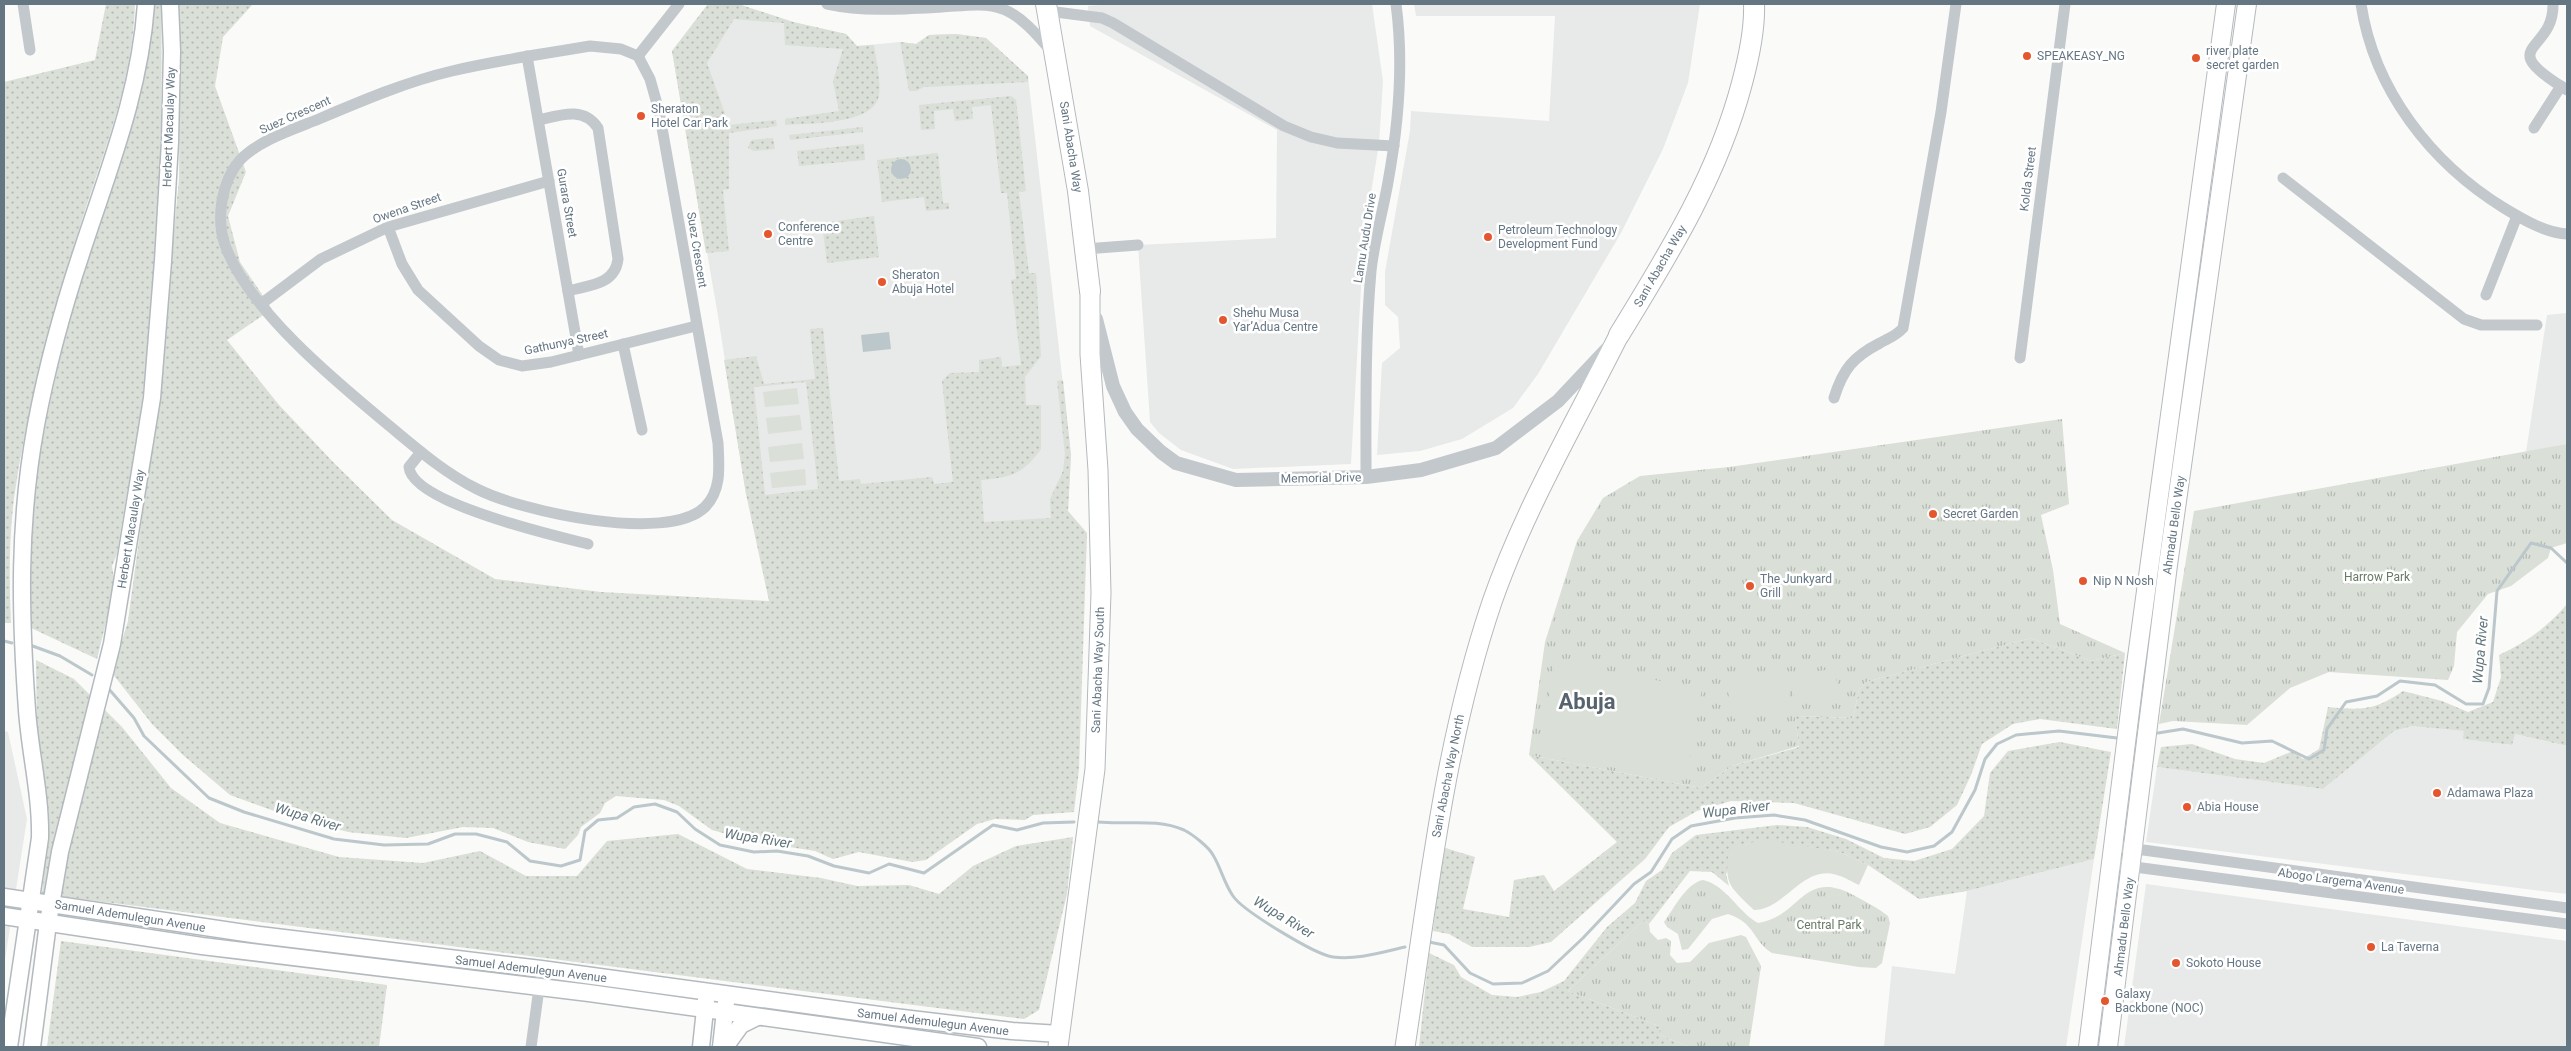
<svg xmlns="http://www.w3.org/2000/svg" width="2571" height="1051" font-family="Roboto,sans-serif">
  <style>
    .built { fill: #e8e9e9 }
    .grass { fill: url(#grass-dots); fill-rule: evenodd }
    .park { fill: url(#park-tufts) }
    .pitch { fill: #dadfd7 }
    .water { fill: #bbc7cb }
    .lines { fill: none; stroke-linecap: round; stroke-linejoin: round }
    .stream { stroke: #bbc7cb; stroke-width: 3 }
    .secondary-casing { stroke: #b3babf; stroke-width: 19 }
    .primary-casing { stroke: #b5babe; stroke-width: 20 }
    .trunk-casing { stroke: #b4b9bd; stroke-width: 21 }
    .motorway-casing { stroke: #b4b9bd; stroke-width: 22 }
    .minor { stroke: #c3c8cc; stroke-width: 11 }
    .tertiary { stroke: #c3c8cc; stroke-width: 14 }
    .secondary { stroke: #fff; stroke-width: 16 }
    .primary { stroke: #fff; stroke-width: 18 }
    .trunk { stroke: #fff; stroke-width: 19 }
    .motorway { stroke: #fff; stroke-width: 20 }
    .poi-dot { fill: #e4572e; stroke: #fff; stroke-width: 2 }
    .labels { text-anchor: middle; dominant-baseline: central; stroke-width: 5; stroke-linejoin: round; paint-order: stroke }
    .poi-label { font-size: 12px; fill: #657683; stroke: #fff; text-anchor: start }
    .street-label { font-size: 12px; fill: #657683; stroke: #fff }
    .park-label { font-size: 12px; fill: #687a64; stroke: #fff }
    .water-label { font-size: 14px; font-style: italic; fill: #60757c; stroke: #fff }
    .town-label { font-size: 22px; font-weight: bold; fill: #57646e; stroke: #fff }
  </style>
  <defs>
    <pattern id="grass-dots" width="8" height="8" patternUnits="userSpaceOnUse" patternTransform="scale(1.25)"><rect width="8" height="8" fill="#dadfd7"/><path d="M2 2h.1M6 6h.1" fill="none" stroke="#b4b9b4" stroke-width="1.8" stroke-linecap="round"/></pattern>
    <pattern id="park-tufts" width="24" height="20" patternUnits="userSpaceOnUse" patternTransform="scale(1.25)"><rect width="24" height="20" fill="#dadfd7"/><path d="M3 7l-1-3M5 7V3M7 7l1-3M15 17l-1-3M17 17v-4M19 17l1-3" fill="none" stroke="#b4b9b4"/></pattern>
  </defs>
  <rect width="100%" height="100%" fill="#fafaf8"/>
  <g class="built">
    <polygon points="708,4 738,4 793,22 846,34 857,46 900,42 916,44 929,35 956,34 986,38 1028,76 1071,455 1068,511 972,585 746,494 717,310 672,51"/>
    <polygon points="1111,4 1372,4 1383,81 1379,144 1364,235 1351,464 1233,469 1181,450 1159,433 1150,422 1138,245 1276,238 1277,130 1090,26 1088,6"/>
    <polygon points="1414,4 1700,4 1688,83 1663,149 1621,233 1538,374 1513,408 1462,439 1420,451 1377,455 1382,363 1400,348 1398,317 1385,305 1385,272 1410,131 1411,111 1549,121 1555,16 1416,16"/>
    <polygon points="2567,313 2567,444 2526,452 2547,315"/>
    <polygon points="2412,726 2465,731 2464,739 2512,745 2514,734 2567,746 2567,894 2146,842 2157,767 2323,789 2394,731"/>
    <polygon points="4,731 8,732 27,819 4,966"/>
    <polygon points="2094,859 2066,1047 1884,1047 1892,966 1955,974 1967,891"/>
    <polygon points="2146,884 2567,941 2567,1047 2124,1047"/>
  </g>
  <g class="grass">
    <path d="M106,4H135C133,80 104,151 81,223C54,313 27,405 14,498C9,540 9,581 11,623H4V82L95,60Z"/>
    <path d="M151,4H161C163,133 160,265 143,394C136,447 125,501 117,554L112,566L114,580L108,614L97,659L29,627C29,600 28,572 29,544C33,482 46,418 60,358C65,337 69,315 75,295C106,199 148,106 151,4Z"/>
    <path d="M178,4H253L223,37L215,86L246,172L228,216L240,262L272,309L227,340L279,405L334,463L392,520L495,579L601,592L769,601L746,494L724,360L756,356L764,384L815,379L810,329L823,328L839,481L860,479L861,484L932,477L934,484L953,482L942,381L950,373L979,372V360L1001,357L1002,367L1021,365L1011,280L1016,279L1007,193H1001L991,105L972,107L973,119L955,121L953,109L934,111L935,129L921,130L919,105L1011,96L1016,100L1026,191L1019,192L1029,273H1036L1041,356L1025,377L1026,405H1041V449C1023,474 1012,477 981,480L984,522L1051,518L1050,499L1063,471L1065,454L1057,381L1063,380L1071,455L1068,511L1087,533L1079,769L1074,812L1033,815L1025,820L995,819L977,824L926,860L912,862L859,852L833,859L815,851L757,842L712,830L679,806L664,800L616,796L605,803L600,813L581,827L578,835L565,849L528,842L493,828L463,827L406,838L348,832L277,812L230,795L183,755L152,724L112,673L128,621L157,406L179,179L180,45ZM806,382L818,489L765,495L754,387Z"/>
    <path d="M708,4H738L793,22L846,34L857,46L874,45C876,60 881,80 879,95C875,125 809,123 785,125V119L839,111L833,81L843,49L785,45L784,23L734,19L707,63L729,125L776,120L777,126L729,133V189L723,190L729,251L706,253L672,51Z"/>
    <polygon points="956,34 986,38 1028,76 1028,82 924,87 916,91 909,91 900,42 916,44 929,35"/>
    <polygon points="863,127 863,132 790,140 789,135"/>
    <polygon points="773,138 775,149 754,151 748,148 750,142 752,140"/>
    <polygon points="864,144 865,160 799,166 797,151"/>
    <polygon points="938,153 943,203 949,203 949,209 926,211 924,197 882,202 877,160"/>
    <polygon points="874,216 879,257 827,263 822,223"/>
    <path d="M2567,604V746L2515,734L2512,745L2463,739L2464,731L2412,726L2394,731L2323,789L2157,767L2161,747L2192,744L2235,759L2264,763L2293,751L2303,759L2319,749L2328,707C2362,710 2374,711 2403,691L2442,701L2468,712L2493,702L2501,677L2499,655C2526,642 2548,627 2567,604Z"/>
    <polygon points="2031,638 2091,661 2125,653 2117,729 2040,719 2013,724 1982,744 1971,775 1957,805 1930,827 1905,834 1794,803 1731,801 1697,811 1669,827 1645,859 1551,942 1529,947 1472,947 1449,934 1433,931 1442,847 1475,857 1463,909 1509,917 1514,880 1544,875 1554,891 1617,842 1529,755 1701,788 1732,766 1799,747 1795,716 1853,718 1859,690 1866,682"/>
    <polygon points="36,660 74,679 122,727 171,788 220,823 339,857 423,863 480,851 526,876 577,876 607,841 678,834 747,869 821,878 857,886 909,885 939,894 973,866 1016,846 1073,837 1067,894 1039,1010 1024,1019 42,894 49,816 37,737"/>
    <polygon points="2060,742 2111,752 2094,859 1967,891 1919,899 1868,865 1840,852 1762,840 1745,845 1726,874 1729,886 1712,872 1690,871 1649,924 1644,920 1568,991 1659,1026 1660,1035 1690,1047 1419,1047 1429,953 1454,965 1461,977 1492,995 1517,997 1541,992 1564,981 1607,927 1635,903 1646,881 1662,870 1672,853 1696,835 1777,825 1807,827 1846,839 1884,858 1914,861 1952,849 1984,816 1990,773 2008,751"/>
    <polygon points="61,941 387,985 379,1047 47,1047"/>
  </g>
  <g class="park">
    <polygon points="2062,419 2069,504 2041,515 2053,570 2060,624 2125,653 2091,661 2031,638 1866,682 1859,690 1853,718 1795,716 1799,746 1732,766 1701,788 1529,755 1545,642 1577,541 1603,498 1640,476 1729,467"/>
    <polygon points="2567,444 2567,543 2551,548 2548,558 2511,586 2488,594 2457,632 2454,666 2448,680 2329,672 2290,688 2247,725 2173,721 2159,724 2194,511"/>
    <path d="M1703,880C1726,885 1738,912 1758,923C1801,917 1803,867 1855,896C1866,902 1878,908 1888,916L1890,923L1882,963L1876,968L1859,967L1772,953C1753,942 1756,923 1728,914L1712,919L1688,949L1682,950L1678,934L1667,927L1664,922C1674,909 1686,883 1703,880Z"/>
    <polygon points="1644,920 1649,924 1650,932 1658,940 1666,938 1671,941 1670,955 1677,963 1690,962 1709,943 1741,935 1746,937 1761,966 1749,1047 1690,1047 1660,1035 1659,1026 1568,991"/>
  </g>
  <g class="pitch">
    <polygon points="797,388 799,404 765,407 763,392"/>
    <polygon points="800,415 802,430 768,434 766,418"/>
    <polygon points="802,443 804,459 770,462 768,447"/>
    <polygon points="805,469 806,485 772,488 770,473"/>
    <polygon points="1555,661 1702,689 1686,781 1539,754"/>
    <polygon points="1786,669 1791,712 1732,719 1726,676"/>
    <polygon points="1835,669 1839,696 1794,701 1791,674"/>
    <path d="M1762,839L1840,852L1868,865L1859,885C1852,882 1845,877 1837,875C1803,864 1785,910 1754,910C1726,883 1725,884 1729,846L1745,845Z"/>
  </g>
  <g class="water">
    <circle cx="901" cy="169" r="10"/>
    <polygon points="889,332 891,349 863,352 861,335"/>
  </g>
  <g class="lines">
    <g class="stream">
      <polyline points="4,641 12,643"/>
      <polyline points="30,645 60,656 92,675"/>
      <polyline points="108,688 134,718 144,736 209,798 244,812 334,839 384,845 428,844 455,834 476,834 507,842 530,861 561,866 580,860 585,831 598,820 617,818 634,807 655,804 677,812 695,829 720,845 754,852 777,851 808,856 834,866 869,873 889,864 924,873 993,825 1017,830 1043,823 1074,822"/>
      <polyline points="2158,733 2183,729 2242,743 2272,741 2309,759 2324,750 2327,729 2346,702 2377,696 2400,681 2435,685 2466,704 2483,704 2489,688 2497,591 2531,543 2551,548 2567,563"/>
      <path d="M1098,822C1127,825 1156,818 1184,830C1192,834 1209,847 1213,855C1221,868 1224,883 1233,896C1243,911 1316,955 1333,957C1358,960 1382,952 1405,947"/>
      <polyline points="1429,942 1444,945 1470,973 1493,984 1522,983 1548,971 1583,938 1634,884 1651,872 1672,839 1691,826 1735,818 1774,815 1805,820 1881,847 1907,852 1934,846 1952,832 1975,790 1985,759 1997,744 2016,735 2059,731 2117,738"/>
    </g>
    <g class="secondary-casing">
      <g id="secondary">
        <polyline points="4,897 259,935 541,969 894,1017 1012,1031 1060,1034"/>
        <polyline points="4,916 202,946 589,993 978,1047"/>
        <path d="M9,1047L40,838C41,795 30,753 27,710C20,612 18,523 36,425C47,366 63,308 82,251C109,168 140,92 146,4"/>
        <polyline points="32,1047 48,923 60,852 112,644 152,398 163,261 170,142 172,51 170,4"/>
        <polyline points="701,1047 706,1000"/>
        <polyline points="721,1047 726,1002"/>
        <polyline points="725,1047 741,1025 757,1017"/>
      </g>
    </g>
    <g class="primary-casing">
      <g id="primary">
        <polyline points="2088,1047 2134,679 2226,4"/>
        <polyline points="2108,1047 2168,565 2247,4"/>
      </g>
    </g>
    <g class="trunk-casing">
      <g id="trunk">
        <polyline points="1058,1047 1095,769 1101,593 1098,470 1090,354 1090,291"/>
        <path d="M1405,1047C1428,897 1443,747 1492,602C1524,510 1575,423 1619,335"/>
      </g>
    </g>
    <g class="motorway-casing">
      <g id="motorway">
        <polyline points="1046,4 1078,191 1090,291"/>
        <path d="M1619,335C1668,255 1718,175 1742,83C1749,57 1755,30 1754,4"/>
      </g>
    </g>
    <g class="minor">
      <polyline points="23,4 30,50"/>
      <path d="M827,4C864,12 905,9 942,7C962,6 984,2 1003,9C1023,17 1039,37 1052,52"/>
      <path d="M2361,4C2374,90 2431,163 2504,208C2522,219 2546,233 2567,234"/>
      <path d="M2553,4C2554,54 2492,44 2567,90"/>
      <polyline points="1048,11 1102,18 1113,23 1284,126 1311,137 1337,143 1394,146"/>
      <path d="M590,46L621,49L638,56L650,79L659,111L718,443C719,466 722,490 705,507C667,544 520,511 477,489C443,472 415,447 386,423C334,380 248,309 225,245C216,219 221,182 240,160C258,141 291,130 314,121C359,102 405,82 452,71C498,60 544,54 590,46Z"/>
      <polyline points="527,56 579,355"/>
      <polyline points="638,56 679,4"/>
      <path d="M539,120C560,115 584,106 598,128L618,259C615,285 589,285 568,291"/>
      <polyline points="2534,128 2561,86"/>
      <polyline points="2283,178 2464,319 2481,325 2537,325"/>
      <polyline points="388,227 402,264 418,290 479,346 499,360 522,366 551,362 696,326"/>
      <polyline points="1085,249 1138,245"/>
      <polyline points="2486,295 2517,216"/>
      <polyline points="261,304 321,259 388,227 549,181"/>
      <polyline points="623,344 642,430"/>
      <polyline points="2020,358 2065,4"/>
      <path d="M1834,398C1843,369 1853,357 1880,343C1889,338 1896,336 1903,328L1941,112L1956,4"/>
      <path d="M421,452L409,467C412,503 556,536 588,544"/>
      <path d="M1366,477C1366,409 1365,339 1371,271C1374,242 1383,211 1388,182C1399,122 1404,64 1396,4"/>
      <polyline points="2114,846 2567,908"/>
      <polyline points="2112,864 2567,924"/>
      <polyline points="531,1047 540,981"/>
    </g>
    <polyline class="tertiary" points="1096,319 1113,386 1125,412 1137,429 1161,452 1176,463 1236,480 1366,477 1421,470 1496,448 1558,401 1607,349"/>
    <use href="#secondary" class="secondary"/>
    <use href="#primary" class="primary"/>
    <use href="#trunk" class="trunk"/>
    <use href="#motorway" class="motorway"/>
  </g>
  <g class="poi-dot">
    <circle cx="2027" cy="56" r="5"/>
    <circle cx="2196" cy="58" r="5"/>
    <circle cx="641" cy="116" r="5"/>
    <circle cx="768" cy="234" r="5"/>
    <circle cx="1488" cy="237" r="5"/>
    <circle cx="882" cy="282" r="5"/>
    <circle cx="1223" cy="320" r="5"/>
    <circle cx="1933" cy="514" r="5"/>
    <circle cx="2083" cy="581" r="5"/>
    <circle cx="1750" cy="586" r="5"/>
    <circle cx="2437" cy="793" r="5"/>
    <circle cx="2187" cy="807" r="5"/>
    <circle cx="2371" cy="947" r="5"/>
    <circle cx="2176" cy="963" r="5"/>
    <circle cx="2105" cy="1001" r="5"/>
  </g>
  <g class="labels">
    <g class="poi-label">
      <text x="2206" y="51">river plate<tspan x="2206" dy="14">secret garden</tspan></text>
      <text x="2037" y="56">SPEAKEASY_NG</text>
      <text x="651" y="109">Sheraton<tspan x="651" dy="14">Hotel Car Park</tspan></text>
      <text x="778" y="227">Conference<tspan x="778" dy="14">Centre</tspan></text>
      <text x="1498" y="230">Petroleum Technology<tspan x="1498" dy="14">Development Fund</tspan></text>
      <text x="892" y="275">Sheraton<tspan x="892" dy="14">Abuja Hotel</tspan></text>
      <text x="1233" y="313">Shehu Musa<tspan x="1233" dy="14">Yar’Adua Centre</tspan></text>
      <text x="1943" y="514">Secret Garden</text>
      <text x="1760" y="579">The Junkyard<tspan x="1760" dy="14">Grill</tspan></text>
      <text x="2093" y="581">Nip N Nosh</text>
      <text x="2447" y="793">Adamawa Plaza</text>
      <text x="2197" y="807">Abia House</text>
      <text x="2381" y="947">La Taverna</text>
      <text x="2186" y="963">Sokoto House</text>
      <text x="2115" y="994">Galaxy<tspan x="2115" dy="14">Backbone (NOC)</tspan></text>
    </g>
    <g class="street-label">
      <text transform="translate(295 115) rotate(-24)">Suez Crescent</text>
      <text transform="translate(169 127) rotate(-88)">Herbert Macaulay Way</text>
      <text transform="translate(1071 147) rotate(81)">Sani Abacha Way</text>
      <text transform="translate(2028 179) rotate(-83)">Kolda Street</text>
      <text transform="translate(567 203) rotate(80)">Gurara Street</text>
      <text transform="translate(407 208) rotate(-19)">Owena Street</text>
      <text transform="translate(1365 238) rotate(-81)">Lamu Audu Drive</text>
      <text transform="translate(697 250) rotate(81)">Suez Crescent</text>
      <text transform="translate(1660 266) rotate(-60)">Sani Abacha Way</text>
      <text transform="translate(566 342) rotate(-12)">Gathunya Street</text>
      <text transform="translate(1321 478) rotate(-1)">Memorial Drive</text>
      <text transform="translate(2174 525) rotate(-82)">Ahmadu Bello Way</text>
      <text transform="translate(131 529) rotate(-81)">Herbert Macaulay Way</text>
      <text transform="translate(1098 670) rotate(-88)">Sani Abacha Way South</text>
      <text transform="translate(1448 776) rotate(-79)">Sani Abacha Way North</text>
      <text transform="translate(2341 881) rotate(8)">Abogo Largema Avenue</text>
      <text transform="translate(130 916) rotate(9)">Samuel Ademulegun Avenue</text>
      <text transform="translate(2124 927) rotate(-83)">Ahmadu Bello Way</text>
      <text transform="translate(531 969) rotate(7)">Samuel Ademulegun Avenue</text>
      <text transform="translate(933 1022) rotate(7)">Samuel Ademulegun Avenue</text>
    </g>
    <g class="park-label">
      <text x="2377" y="577">Harrow Park</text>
      <text x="1829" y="925">Central Park</text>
    </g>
    <g class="water-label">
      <text transform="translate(2480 650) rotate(-85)">Wupa River</text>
      <text transform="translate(1736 809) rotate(-7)">Wupa River</text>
      <text transform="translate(308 817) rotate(17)">Wupa River</text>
      <text transform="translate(758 838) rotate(9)">Wupa River</text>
      <text transform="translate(1284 917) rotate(31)">Wupa River</text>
    </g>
    <g class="town-label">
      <text x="1587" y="701">Abuja</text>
    </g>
  </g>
  <rect width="2571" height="1051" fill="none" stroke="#657683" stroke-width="10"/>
</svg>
